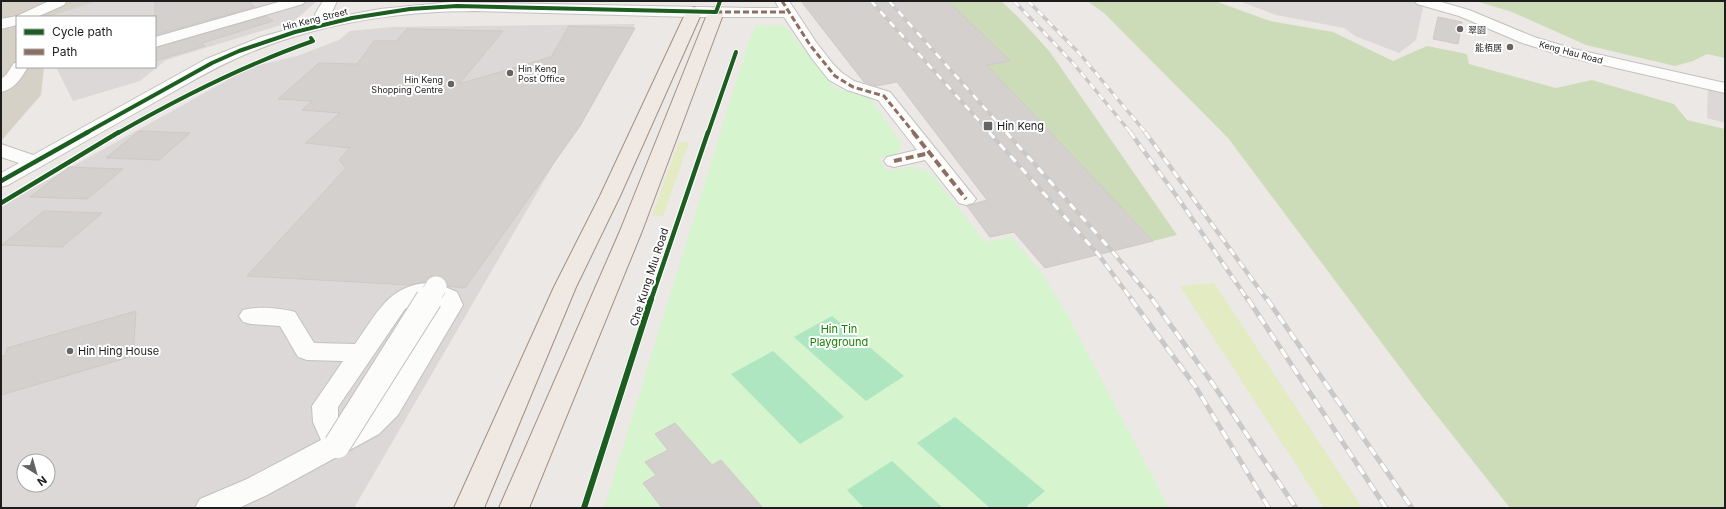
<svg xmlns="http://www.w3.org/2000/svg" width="1726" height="509" font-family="Inter,'Noto Sans TC',sans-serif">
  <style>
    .residential { fill: #dbd8d7; fill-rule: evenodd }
    .construction { fill: #d6d1c6 }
    .grass { fill: #e2ebc1 }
    .forest { fill: #cddcb8 }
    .park { fill: #d6f4cd }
    .pitch { fill: #ade6c1 }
    .building { fill: #d4d0cd; stroke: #cfc9c6 }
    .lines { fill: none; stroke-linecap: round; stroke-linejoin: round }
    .minor-casing { stroke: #c3c1c0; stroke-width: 2 }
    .major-casing { stroke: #a29082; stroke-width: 2 }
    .minor { fill: #fcfcfb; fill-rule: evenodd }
    .major { fill: #f0e8e3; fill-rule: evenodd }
    .rail-far2-casing { stroke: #cac9c9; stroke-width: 3.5 }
    .rail-far1-casing { stroke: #cac9c9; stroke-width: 4.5 }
    .rail-casing { stroke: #cac9c9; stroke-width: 5 }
    .rail-far2 { stroke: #fff; stroke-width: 2.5; stroke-dasharray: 7; stroke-linecap: butt }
    .rail-far1 { stroke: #fff; stroke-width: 3; stroke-dasharray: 8; stroke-linecap: butt }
    .rail { stroke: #fff; stroke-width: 3.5; stroke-dasharray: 10; stroke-linecap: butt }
    .minor-bridge-far1-casing { stroke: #c3c1c0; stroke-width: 22; stroke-linecap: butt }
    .minor-bridge-casing { stroke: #c3c1c0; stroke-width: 28; stroke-linecap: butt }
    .minor-bridge-far1 { stroke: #fcfcfb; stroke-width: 21 }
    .minor-bridge { stroke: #fcfcfb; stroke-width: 26 }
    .quiet-far1 { stroke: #8d6e63; stroke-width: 3; stroke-dasharray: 6 3; stroke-linecap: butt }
    .quiet { stroke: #8d6e63; stroke-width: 4; stroke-dasharray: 8 4; stroke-linecap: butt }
    .cycleway-far2-casing { stroke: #fff; stroke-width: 6 }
    .cycleway-far1-casing { stroke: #fff; stroke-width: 7 }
    .cycleway-casing { stroke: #fff; stroke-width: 8 }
    .cycleway-far2 { stroke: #1b5e20; stroke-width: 4 }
    .cycleway-far1 { stroke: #1b5e20; stroke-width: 4.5 }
    .cycleway { stroke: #1b5e20; stroke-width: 6 }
    .poi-dot { fill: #656463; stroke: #fff; stroke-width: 1.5 }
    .labels { text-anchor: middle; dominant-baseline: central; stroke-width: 4; stroke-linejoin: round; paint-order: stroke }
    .far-street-label { font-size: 9px; fill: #1d1d1d; stroke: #fff }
    .far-poi-label { font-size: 9px; fill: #1d1d1d; stroke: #fff; text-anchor: start }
    .poi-label { font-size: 11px; fill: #1d1d1d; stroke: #fff; text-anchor: start }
    .street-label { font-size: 11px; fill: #1d1d1d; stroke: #fff }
    .park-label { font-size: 11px; fill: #158303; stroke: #fff }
  </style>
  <rect width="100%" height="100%" fill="#ece8e5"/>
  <g class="residential">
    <polygon points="78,1 317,1 294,21 166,60 140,81 73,101 56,67 155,67 155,17 31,17"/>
    <polygon points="1239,1 1412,1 1424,3 1416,40 1399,53 1355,36 1344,28 1276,15"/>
    <path d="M635,24L354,508H1V206L251,67L297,56L339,40L350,31L393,27ZM24,461H48V485H24Z"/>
    <polygon points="1708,88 1725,92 1725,123 1707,118"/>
  </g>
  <polygon class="construction" points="1,1 98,1 47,17 17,17 17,67 44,67 41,95 1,141"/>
  <g class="grass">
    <polygon points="679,142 689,142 663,216 652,216"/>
    <polygon points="1214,283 1361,506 1363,508 1324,508 1180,286"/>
  </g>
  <g class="forest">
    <polygon points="948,1 1001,1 1020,19 1050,52 1177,235 1153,241 987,65 1009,61"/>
    <polygon points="1087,1 1215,1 1270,21 1333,32 1393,61 1427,46 1467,54 1469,64 1556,88 1592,80 1674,104 1687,120 1725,129 1725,508 1510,508 1423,398 1228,138 1104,13"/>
    <polygon points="1476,1 1725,1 1725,58 1707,54 1693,61 1675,66 1586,45 1512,12"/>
  </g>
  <polygon class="park" points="756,25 785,26 835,88 870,98 902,144 897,154 878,158 888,171 911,167 931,173 985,242 1011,237 1041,272 1068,316 1169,508 604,508 748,44"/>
  <g class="pitch">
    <polygon points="832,316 904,376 866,401 794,337"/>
    <polygon points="773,351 844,417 800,444 731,374"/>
    <polygon points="955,417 1045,491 1025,508 990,508 917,443"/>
    <polygon points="892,461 943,508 864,508 847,490"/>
  </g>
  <g class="building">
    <polygon points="155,1 248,1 255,7 155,35"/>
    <polygon points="801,1 948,1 1010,61 987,65 1153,241 1045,268 1014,232 990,237 967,206 987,200 897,82 876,86 864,82"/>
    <polygon points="266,16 273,21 202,43 205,46 155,61 155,48"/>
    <polygon points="1438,17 1462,22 1458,44 1433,39"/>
    <polygon points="569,26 635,28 580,126 465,288 448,286 446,281 443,277 437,275 430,277 425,282 409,285 247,276 346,168 339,160 350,148 305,143 340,113 302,110 312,101 278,99 319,63 357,64 374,41 396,41 407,29 503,31 459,84 551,57"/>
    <polygon points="139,131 190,133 159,160 106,158"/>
    <polygon points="69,167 123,169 87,199 30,197"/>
    <polygon points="44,211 102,213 62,247 2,245"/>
    <polygon points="136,311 133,356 1,395 1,356 6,355 7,348"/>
    <polygon points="675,423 712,465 721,460 763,508 662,508 643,483 656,475 645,462 668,450 655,434"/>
  </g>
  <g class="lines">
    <g class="minor-casing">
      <g id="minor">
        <polygon points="49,1 66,2 64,5 37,17 17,17 17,25 1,29 1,19 17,16"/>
        <polygon points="282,1 305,1 303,4 155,47 155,37"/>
        <path d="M323,1H337L331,14L332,18L380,9L451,2L753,8H779L775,1H789L816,42L833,64L841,72L854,81L890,92L976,199L973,203L966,205L959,203L925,160L894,167L887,165L884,161L887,157L917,150L878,100L847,90L829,80L813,60L784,17H692L475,11C397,11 316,24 244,55C211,69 180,88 148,106C101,132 55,159 8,185L1,187V173L19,163L1,157V144L33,155L206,59L261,37L318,21L315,14Z"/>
        <polygon points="1415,1 1438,1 1469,10 1534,37 1574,49 1725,83 1725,93 1564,56 1522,43 1459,16 1417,4"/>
        <path d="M14,63H17V67H28C21,78 15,89 1,92V79L6,75Z"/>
        <path d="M429,283L443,286L457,292L463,305L398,415L379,434L267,495L239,508H195L200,499L247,479L321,440L313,422L312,406L343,361L307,360L298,357L280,326L251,324L243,322L239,316L243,310C258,306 280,308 295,312L314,343L355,344C376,315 389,284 429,283ZM422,298L432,299L438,301L439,305L380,401L359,420L342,429L338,417V407L405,309Z"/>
      </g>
    </g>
    <g class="major-casing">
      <g id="major">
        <polygon points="694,7 699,9 702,12 620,196 576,287 484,508 454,508 554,287 600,196 686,12 689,9"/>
        <polygon points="716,7 721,9 724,12 642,231 529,508 499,508 620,231 708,12 711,9"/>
      </g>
    </g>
    <use href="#minor" class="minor"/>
    <use href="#major" class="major"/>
    <g class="rail-far2-casing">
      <g id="rail-far2">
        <polyline points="871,1 990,133"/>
        <polyline points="889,1 1007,133"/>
        <polyline points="1014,1 1073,63 1131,133"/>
        <polyline points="1028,1 1079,53 1146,133"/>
      </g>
    </g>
    <g class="rail-far1-casing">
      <g id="rail-far1">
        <polyline points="989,132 1098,254 1132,300"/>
        <polyline points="1006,132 1112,251 1153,300"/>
        <polyline points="1130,132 1178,198 1248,300"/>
        <polyline points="1145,132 1267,300"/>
      </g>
    </g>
    <g class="rail-casing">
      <g id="rail">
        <polyline points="1131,299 1195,386 1269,508"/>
        <polyline points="1152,299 1213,384 1296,508"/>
        <polyline points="1248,299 1386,508"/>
        <polyline points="1267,299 1412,508"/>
      </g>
    </g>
    <use href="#rail-far2" class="rail-far2"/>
    <use href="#rail-far1" class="rail-far1"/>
    <use href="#rail" class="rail"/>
    <g class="minor-bridge-far1-casing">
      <polyline id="minor-bridge-far1" points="428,300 436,287"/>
    </g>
    <g class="minor-bridge-casing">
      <polyline id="minor-bridge" points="337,445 429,299"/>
    </g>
    <use href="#minor-bridge-far1" class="minor-bridge-far1"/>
    <use href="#minor-bridge" class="minor-bridge"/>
    <g class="quiet-far1">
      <polyline points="782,1 810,45 835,76 853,87 884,96 914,133"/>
      <polyline points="716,12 789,12"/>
    </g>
    <g class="quiet">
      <polyline points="913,132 966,199"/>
      <polyline points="894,161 930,153"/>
    </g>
    <g class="cycleway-far2-casing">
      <g id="cycleway-far2">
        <polyline points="86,133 212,63 239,51 295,32 352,18 410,9 457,6 716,12 720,1"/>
        <path d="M118,133C181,97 244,65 313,41L311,38"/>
        <polyline points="708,133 736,52"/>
      </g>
    </g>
    <g class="cycleway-far1-casing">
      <g id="cycleway-far1">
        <polyline points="1,181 88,132"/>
        <polyline points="1,203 119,132"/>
        <polyline points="651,300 708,132"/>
      </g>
    </g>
    <g class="cycleway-casing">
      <polyline id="cycleway" points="584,508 651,299"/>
    </g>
    <use href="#cycleway-far2" class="cycleway-far2"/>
    <use href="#cycleway-far1" class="cycleway-far1"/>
    <use href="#cycleway" class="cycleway"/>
  </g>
  <g class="poi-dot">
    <circle cx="1460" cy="29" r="4"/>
    <circle cx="1510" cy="47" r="4"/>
    <circle cx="510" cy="73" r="4"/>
    <circle cx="451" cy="84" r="4"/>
    <rect x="983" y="121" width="10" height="10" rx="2"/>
    <circle cx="70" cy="351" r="4"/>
  </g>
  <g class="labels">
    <g class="far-street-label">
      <text transform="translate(315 19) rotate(-14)">Hin Keng Street</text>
      <text transform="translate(1571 52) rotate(15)">Keng Hau Road</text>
    </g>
    <g class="far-poi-label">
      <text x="1468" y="29">翠園</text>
      <text x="1502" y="47" text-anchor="end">能栢居</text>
      <text x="518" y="68">Hin Keng<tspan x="518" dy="10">Post Office</tspan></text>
      <text x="443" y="79" text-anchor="end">Hin Keng<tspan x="443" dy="10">Shopping Centre</tspan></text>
    </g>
    <g class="poi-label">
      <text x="997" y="126">Hin Keng</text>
      <text x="78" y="351">Hin Hing House</text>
    </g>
    <g class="street-label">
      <text transform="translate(649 277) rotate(-72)">Che Kung Miu Road</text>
    </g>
    <g class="park-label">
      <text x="839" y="329">Hin Tin<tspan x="839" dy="13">Playground</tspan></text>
    </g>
  </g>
  <rect width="1726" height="509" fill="none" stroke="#1d1d1d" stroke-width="4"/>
  <rect x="16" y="16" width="140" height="52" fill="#ffffff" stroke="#a5a5a5"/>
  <rect x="24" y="29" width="20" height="6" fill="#1b5e20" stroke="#a5a5a5"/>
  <text x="52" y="36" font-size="12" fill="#1d1d1d">Cycle path</text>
  <rect x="24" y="49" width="20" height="6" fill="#8d6e63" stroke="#a5a5a5"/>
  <text x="52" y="56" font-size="12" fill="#1d1d1d">Path</text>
  <g transform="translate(36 473) rotate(143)"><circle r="19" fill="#ffffff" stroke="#a5a5a5"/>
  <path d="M0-3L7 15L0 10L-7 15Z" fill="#656463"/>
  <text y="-6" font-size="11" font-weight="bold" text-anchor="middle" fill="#1d1d1d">N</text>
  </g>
</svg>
